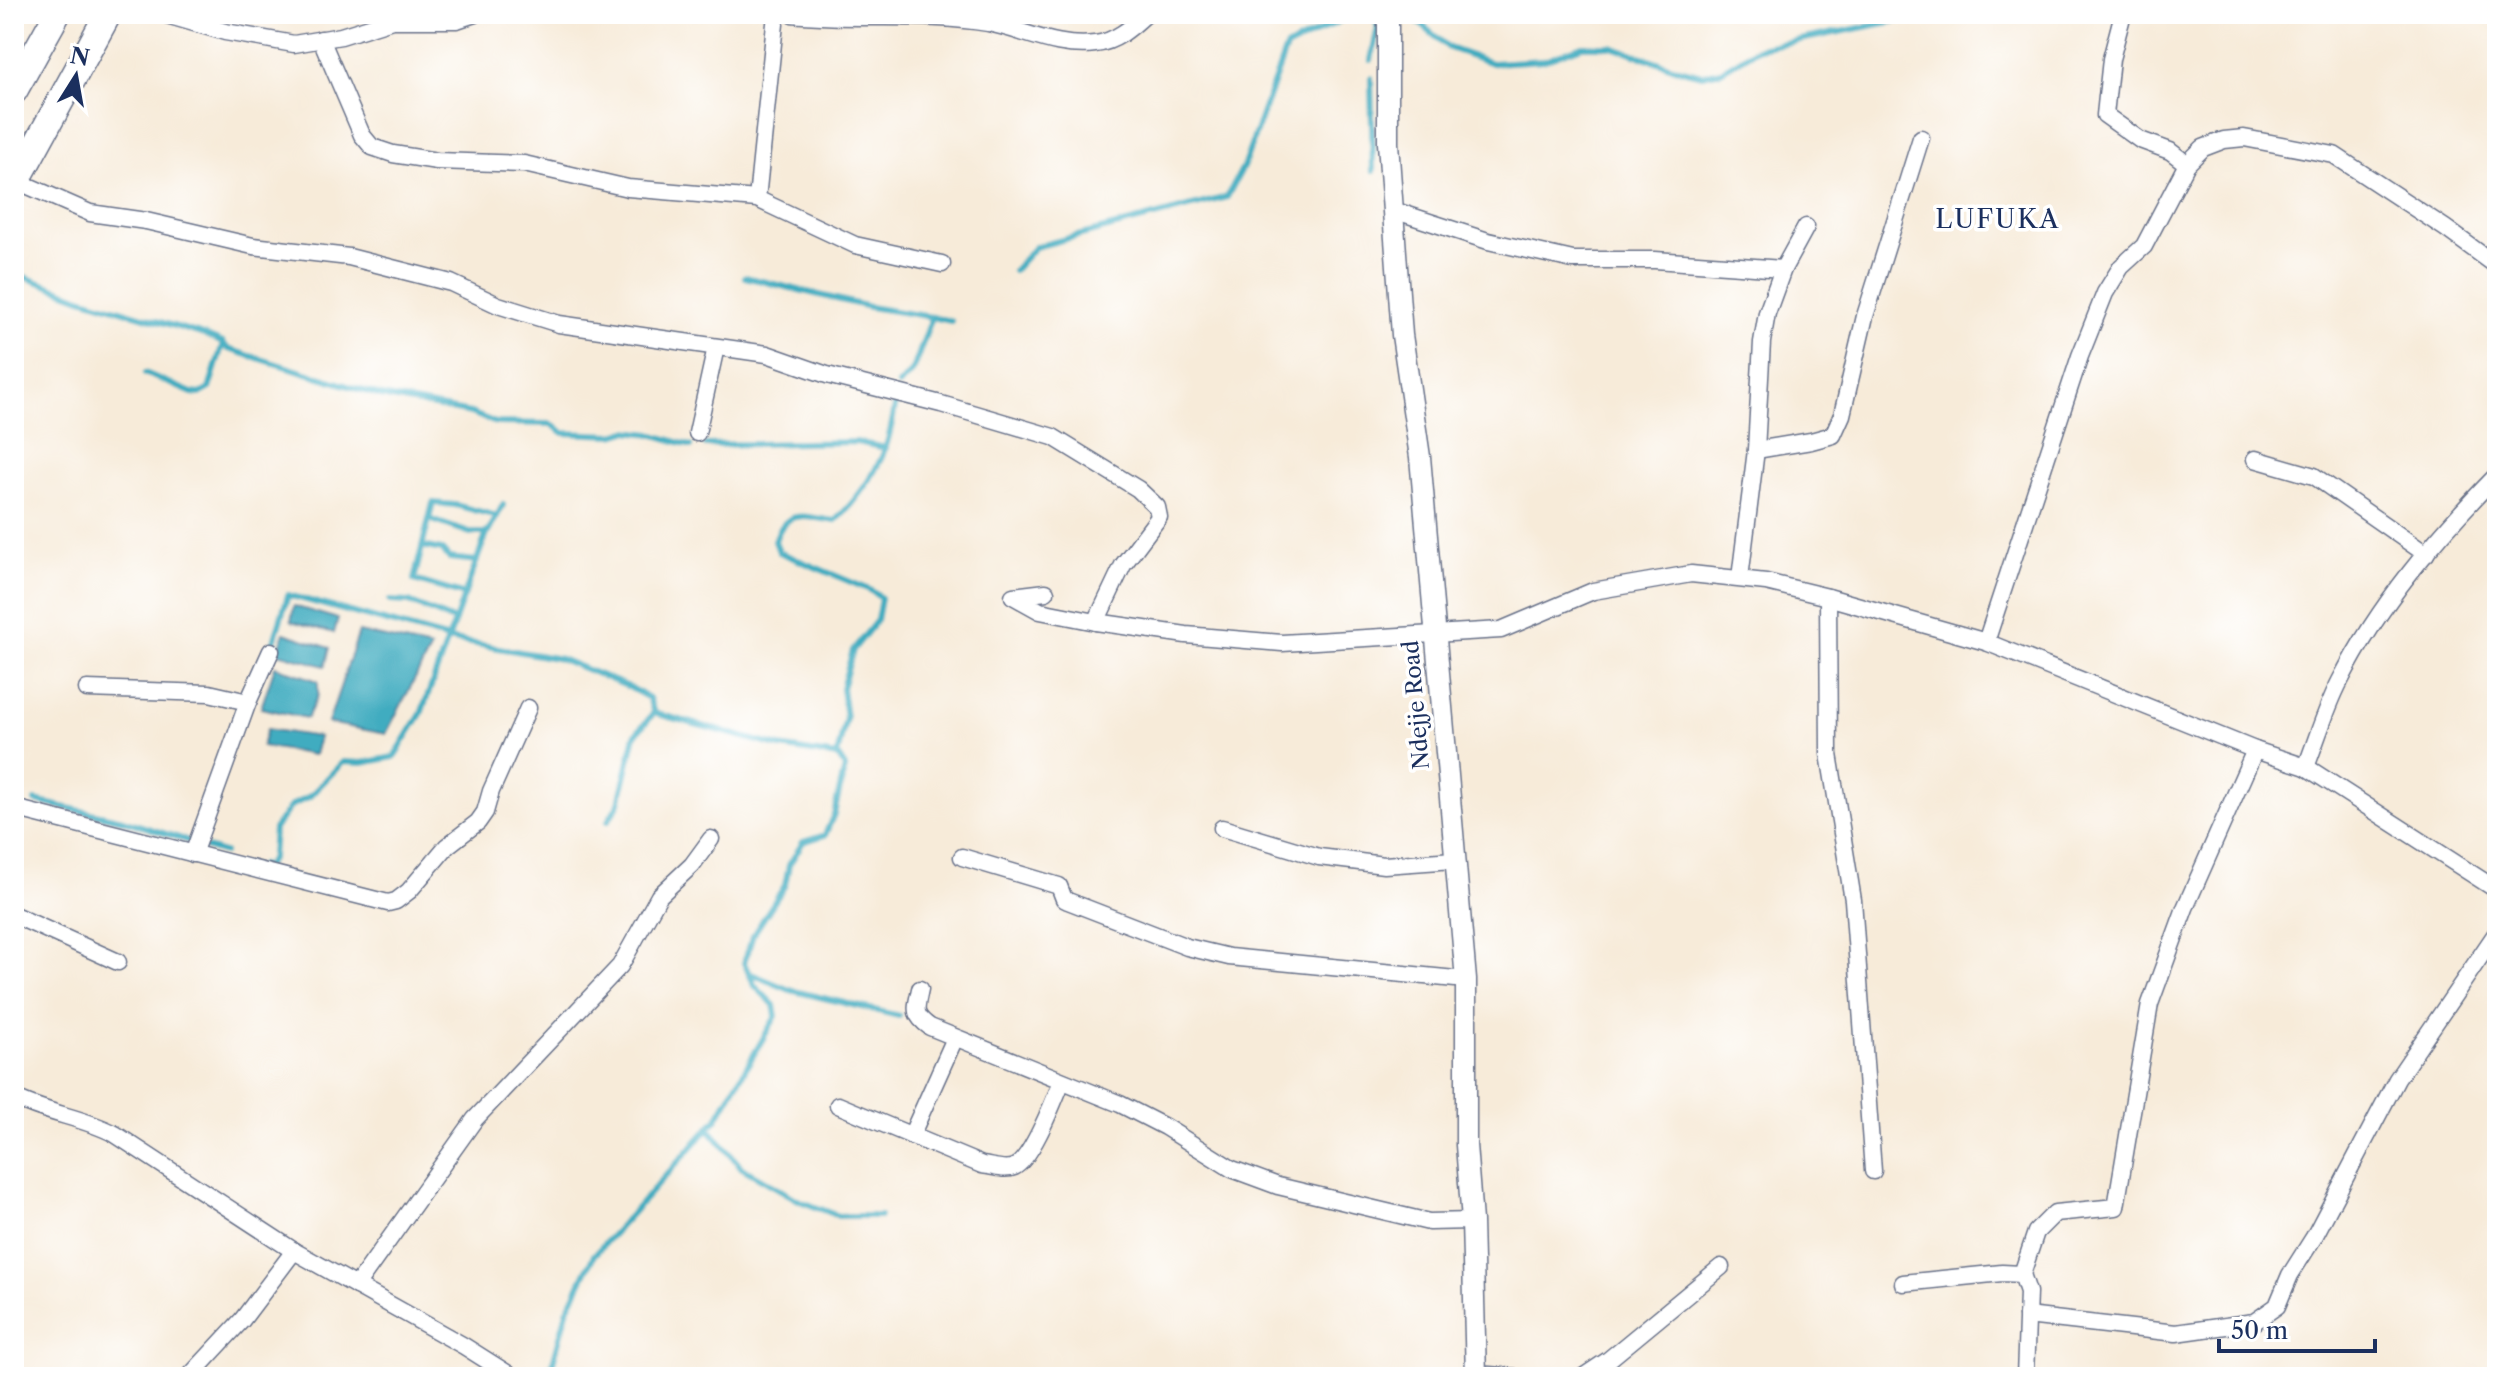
<svg xmlns="http://www.w3.org/2000/svg" width="2511" height="1391" font-family="'Libre Caslon Text',serif">
  <style>
    .water { fill: #41acc0; stroke: #2e6e8f; stroke-width: 2 }
    .lines { fill: none; stroke-linecap: round; stroke-linejoin: round }
    .stream { stroke: #41acc0; stroke-width: 6 }
    .minor-casing { stroke: #687189; stroke-width: 19 }
    .tertiary-casing { stroke: #687189; stroke-width: 23 }
    .primary-casing { stroke: #687189; stroke-width: 29 }
    .minor { stroke: #fff; stroke-width: 16 }
    .tertiary { stroke: #fff; stroke-width: 20 }
    .primary { stroke: #fff; stroke-width: 26 }
    .labels { text-anchor: middle; dominant-baseline: central; stroke-width: 7; stroke-linejoin: round; paint-order: stroke }
    .street-label { font-size: 22px; fill: #1b2f5e; stroke: #fff }
    .quarter-label { font-size: 26px; letter-spacing: 2px; fill: #1b2f5e; stroke: #fff }
  </style>
  <rect width="100%" height="100%" fill="#fff"/>
  <filter id="ink" filterUnits="userSpaceOnUse"><feTurbulence type="fractalNoise" baseFrequency=".0125" numOctaves="2"/><feDisplacementMap in="SourceGraphic" scale="16" xChannelSelector="R" yChannelSelector="G"/><feConvolveMatrix kernelMatrix="1 2 1 2 8 2 1 2 1" color-interpolation-filters="sRGB"/></filter>
  <filter id="wash" filterUnits="userSpaceOnUse"><feTurbulence type="fractalNoise" baseFrequency=".006" numOctaves="4" result="noise"/><feDisplacementMap in="SourceGraphic" scale="32" xChannelSelector="R" yChannelSelector="G"/><feGaussianBlur stdDeviation="1.8" result="paint"/><feColorMatrix in="noise" values="0 0 0 0 0 0 0 0 0 0 0 0 0 0 0 0 0 1.4 0 .05"/><feComposite in="paint" operator="in"/></filter>
  <g filter="url(#wash)">
    <rect width="100%" height="100%" fill="#f7ebd9"/>
    <g class="water">
      <polygon points="294,606 338,619 334,633 291,621"/>
      <polygon points="359,632 431,648 386,734 328,723"/>
      <polygon points="284,633 330,648 325,666 278,653"/>
      <polygon points="275,666 318,681 318,695 307,718 261,708"/>
      <polygon points="267,729 319,737 314,755 262,746"/>
    </g>
    <g class="lines">
      <g class="stream">
        <polyline points="1409,14 1449,48 1492,63 1544,60 1582,46 1611,46 1678,69 1702,75 1721,71 1759,48 1930,14"/>
        <polyline points="1371,60 1378,27 1373,14"/>
        <polyline points="1371,78 1373,171"/>
        <polyline points="1014,270 1035,247 1227,197 1244,165 1286,48 1353,14"/>
        <polyline points="14,273 81,298 204,335 223,343 228,349 381,396 471,413 496,423 551,424 564,433 614,435 627,431 651,434 691,446"/>
        <polyline points="745,277 869,307 932,317"/>
        <polyline points="145,373 192,393 200,394 209,389 223,343"/>
        <polyline points="899,385 913,370 932,317 951,321"/>
        <polyline points="706,445 856,442 886,448"/>
        <polyline points="429,519 470,533 488,533"/>
        <polyline points="422,546 442,550 449,558 477,561"/>
        <polyline points="465,595 414,580 433,503 455,505 497,516"/>
        <polyline points="390,601 409,602 455,621"/>
        <polyline points="272,648 288,595 453,640 561,659 629,687 649,698 654,713"/>
        <polyline points="35,801 123,820 192,842"/>
        <polyline points="608,821 619,803 635,735 654,713 780,747 837,756"/>
        <polyline points="204,847 224,853"/>
        <polyline points="261,865 266,867 272,857 274,829 291,806 310,796 343,762 362,763 394,757 421,714 485,538 503,505"/>
        <polyline points="749,973 790,990 899,1016"/>
        <polyline points="709,1129 742,1168 800,1201 839,1216 880,1216"/>
        <path d="M549,1377L567,1311L594,1255L716,1120L776,1016L774,1005L755,986L744,963L753,935L785,885L789,865L803,842L825,835L834,814L845,767L837,755L846,718L842,688L853,650L877,620L881,598L870,590L779,552L775,541C786,507 805,517 835,521C855,502 877,473 886,446C891,432 893,416 896,402"/>
      </g>
    </g>
  </g>
  <g filter="url(#ink)">
    <g class="lines">
      <g class="minor-casing">
        <g id="minor">
          <polyline points="163,14 225,32 294,44 341,36 392,20 457,20 475,14"/>
          <path d="M792,14C857,21 923,12 988,23C1024,30 1057,49 1095,44C1115,42 1131,28 1146,14"/>
          <polyline points="2122,17 2111,59 2105,115 2140,140 2170,151 2187,164"/>
          <polyline points="321,39 362,135 372,147 393,154 437,161 524,164 628,188 757,199 855,245 942,264"/>
          <polyline points="17,181 90,213 146,221 253,246 349,257 451,283 498,305 559,324 767,354 827,375 941,404 1053,437 1138,489 1157,507 1159,517 1123,565 1096,622"/>
          <polyline points="757,199 776,14"/>
          <polyline points="1393,210 1488,241 1573,260 1655,260 1783,269"/>
          <polyline points="697,433 716,347"/>
          <polyline points="1756,450 1811,441 1833,435 1842,415 1865,316 1921,138"/>
          <polyline points="2255,459 2314,476 2426,554"/>
          <polyline points="1740,578 1756,450 1762,342 1767,313 1783,269 1806,227"/>
          <polyline points="1046,592 1013,596 1040,611 1096,622 1186,635 1282,643 1501,630 1593,591 1691,574 1766,582 1828,597 1986,642 2255,750 2306,767 2497,890"/>
          <polyline points="1828,597 1829,754 1853,900 1873,1171"/>
          <polyline points="1986,642 2080,356 2105,293 2121,267 2144,246 2187,164 2203,148 2224,140 2244,138 2334,155 2445,228 2497,266"/>
          <polyline points="87,689 209,693 248,702"/>
          <path d="M2306,767C2317,739 2326,708 2340,681C2379,604 2436,537 2497,475"/>
          <polyline points="14,808 388,903 396,901 409,891 447,846 478,822 485,812 491,791 528,708"/>
          <polyline points="1222,828 1319,857 1384,865 1454,860"/>
          <polyline points="193,854 248,702 271,651"/>
          <polyline points="962,857 1059,886 1064,899 1068,901 1187,947 1229,957 1466,980"/>
          <polyline points="14,915 118,962"/>
          <path d="M920,989C916,1009 912,1014 930,1027L1120,1104L1165,1127L1232,1169L1278,1186L1429,1222L1472,1221"/>
          <path d="M14,1097C46,1114 83,1117 115,1134L294,1251L464,1346L513,1377"/>
          <path d="M838,1105L982,1165C991,1166 1005,1171 1014,1167C1032,1159 1054,1100 1062,1081"/>
          <polyline points="911,1136 955,1038"/>
          <polyline points="2022,1274 2036,1232 2055,1213 2116,1207 2150,1004 2185,908 2255,750"/>
          <polyline points="1903,1283 2002,1273 2022,1274 2028,1292 2025,1377"/>
          <polyline points="356,1286 475,1119 620,966 659,896 692,865 711,839"/>
          <polyline points="2027,1316 2176,1333 2254,1322 2277,1306 2290,1275 2314,1237 2397,1079 2497,932"/>
          <polyline points="1476,1374 1515,1377"/>
          <polyline points="189,1377 242,1320 294,1251"/>
          <polyline points="1583,1377 1607,1361 1721,1267"/>
        </g>
      </g>
      <g class="tertiary-casing">
        <polyline id="tertiary" points="1388,14 1388,143 1402,335 1420,457 1466,980 1466,1145 1472,1221 1476,1377"/>
      </g>
      <g class="primary-casing">
        <g id="primary">
          <polyline points="14,91 57,14"/>
          <polyline points="14,186 108,14"/>
        </g>
      </g>
      <use href="#minor" class="minor"/>
      <use href="#tertiary" class="tertiary"/>
      <use href="#primary" class="primary"/>
    </g>
  </g>
  <g class="labels">
    <g class="street-label">
      <text transform="translate(1416 705) rotate(-95)">Ndejje Road</text>
    </g>
    <g class="quarter-label">
      <text x="1998" y="219">LUFUKA</text>
    </g>
  </g>
  <rect width="2511" height="1391" fill="none" stroke="#fff" stroke-width="48"/>
  <g transform="translate(76 76) rotate(11)" stroke="#ffffff" stroke-width="6" paint-order="stroke">
  <path d="M0-6L14 30L0 20L-14 30Z" fill="#1b2f5e"/>
  <text y="-12" font-size="22" font-weight="bold" text-anchor="middle" fill="#1b2f5e">N</text>
  </g>
  <path d="M2219 1339v12h156v-12" fill="none" stroke="#1b2f5e" stroke-width="4"/>
  <text x="2231" y="1339" font-size="24" fill="#1b2f5e" stroke="#ffffff" stroke-width="6" paint-order="stroke">50 m</text>
</svg>
